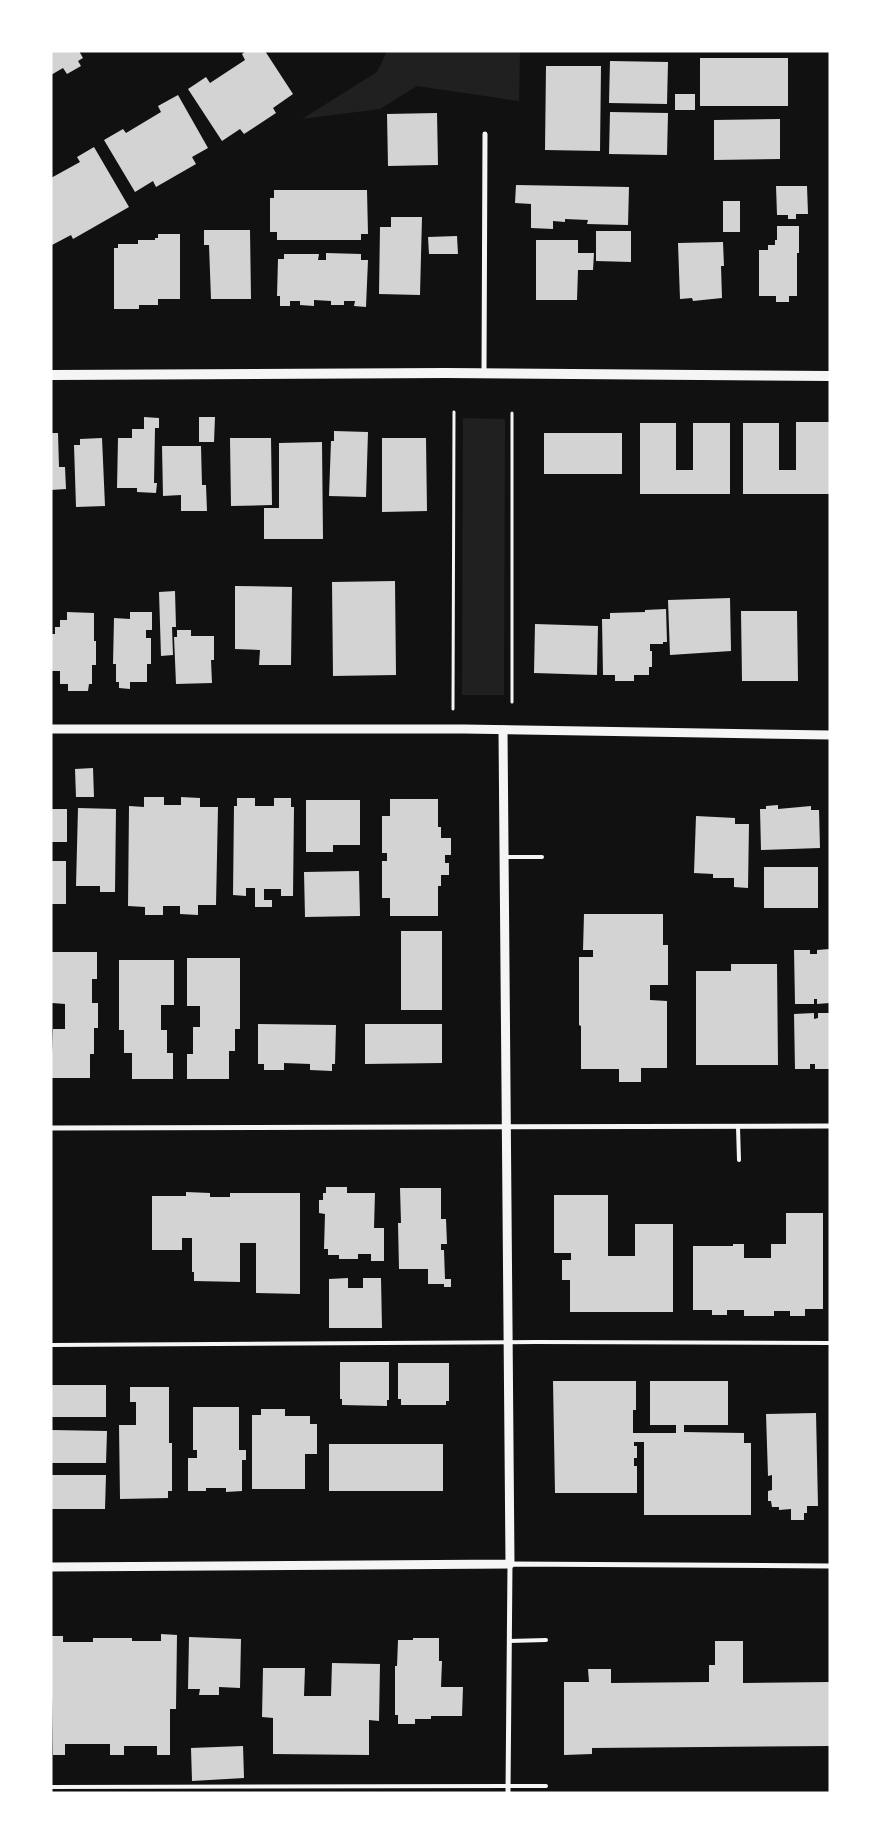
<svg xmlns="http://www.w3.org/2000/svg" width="881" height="1844" font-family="Mulish,sans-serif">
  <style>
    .green { fill: #202020 }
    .building { fill: #d3d3d3 }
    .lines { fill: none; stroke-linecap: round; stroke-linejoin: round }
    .path { stroke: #f5f5f5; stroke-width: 3 }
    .service { stroke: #f5f5f5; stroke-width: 4 }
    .minor { stroke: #f5f5f5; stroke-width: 5 }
    .tertiary { stroke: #f5f5f5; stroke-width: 9 }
    .secondary { stroke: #f5f5f5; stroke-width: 10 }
  </style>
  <rect width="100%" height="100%" fill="#111"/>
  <g class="green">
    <polygon points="387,51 520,51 519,101 417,86 380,109 302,119 377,72"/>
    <polygon points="463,418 505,419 504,695 462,695"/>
  </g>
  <g class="building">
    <polygon points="51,51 79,51 83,58 78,61 81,66 67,74 63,68 51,75"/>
    <polygon points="246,51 265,51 293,94 273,108 276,113 244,134 240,129 222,141 188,89 206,77 210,83 245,60 242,54"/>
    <rect x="700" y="58" width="88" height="48"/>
    <polygon points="610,61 668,62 667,104 609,103"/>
    <polygon points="546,66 601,66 600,151 545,150"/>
    <rect x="675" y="94" width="20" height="16"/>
    <polygon points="178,95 208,148 192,157 196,164 156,187 153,181 135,192 104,140 123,129 126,133 161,112 158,106"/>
    <polygon points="610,112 668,113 667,155 609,154"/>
    <polygon points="437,113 438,165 388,166 387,114"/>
    <polygon points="780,119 780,159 714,160 714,120"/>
    <polygon points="94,147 129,207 73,239 71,235 52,245 51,178 80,162 77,157"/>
    <polygon points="516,185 629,187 628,225 587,224 588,220 565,219 565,222 553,221 553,229 531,228 531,204 515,203"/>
    <polygon points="776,186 807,186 808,214 796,214 796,219 788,219 788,215 777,215"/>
    <polygon points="274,190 367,190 368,234 361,234 361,240 277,240 277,232 270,232 270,198 274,198"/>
    <rect x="723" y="201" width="17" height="31"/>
    <polygon points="391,217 422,217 420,295 379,294 380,227 391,227"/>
    <polygon points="777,226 799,226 799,253 797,253 797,296 789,296 789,302 776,302 776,296 759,296 759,250 768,250 768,245 775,245 775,240 777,240"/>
    <polygon points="204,230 250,230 251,299 211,299 209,245 204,245"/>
    <polygon points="596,231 631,231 631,262 596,261"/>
    <polygon points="158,234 180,234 180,299 158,299 158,305 139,305 139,309 114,309 114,248 118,248 118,244 138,244 138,240 155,240 155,238 158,238"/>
    <polygon points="457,236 458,254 429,254 428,237"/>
    <polygon points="536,240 578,240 578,253 594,253 593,270 578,270 577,300 536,300"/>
    <polygon points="723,242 724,266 721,266 722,298 693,301 692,298 680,299 678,243"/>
    <polygon points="326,253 361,254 361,260 368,260 366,307 354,306 355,301 344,301 344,305 331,305 331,301 314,300 314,306 300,305 300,301 290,301 290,306 280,306 280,296 277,296 278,259 284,259 284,254 319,254 318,260 326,260"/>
    <polygon points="144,417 159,418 159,428 155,428 154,483 157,483 156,493 137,492 137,488 117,488 118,438 132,438 132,429 144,429"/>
    <polygon points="199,417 215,417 214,442 199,442"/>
    <polygon points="796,422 830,422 830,494 743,494 743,423 779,423 779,470 796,470"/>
    <polygon points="640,423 676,423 676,470 693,470 693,423 730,423 730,494 640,494"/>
    <polygon points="334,431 368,432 366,497 329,496 331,441 334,441"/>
    <polygon points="51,433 58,433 59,467 65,467 66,489 51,490"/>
    <rect x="544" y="433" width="78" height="41"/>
    <polygon points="102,438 105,506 76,507 74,445 80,445 80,439"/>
    <polygon points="230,438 271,438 272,505 231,506"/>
    <polygon points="382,438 426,438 427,511 382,512"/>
    <polygon points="322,442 323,539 264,539 264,508 279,508 279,443"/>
    <polygon points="162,446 201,446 202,485 206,485 207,511 181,511 181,495 163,496"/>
    <polygon points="395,581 396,675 333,676 332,582"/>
    <polygon points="235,586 292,587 291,665 259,665 260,650 235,649"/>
    <polygon points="175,591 176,627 172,627 173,655 161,656 159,592"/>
    <polygon points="730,598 731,651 670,655 668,600"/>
    <polygon points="666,609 667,642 663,642 663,644 650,644 650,651 652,651 652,667 649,667 649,675 634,675 634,681 615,681 615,675 603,675 602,619 610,619 610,613 645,612 645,610"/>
    <polygon points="741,611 797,611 798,681 742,681"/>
    <polygon points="67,612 94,613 94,641 96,641 96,665 92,665 92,684 89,684 88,691 68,691 68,684 60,684 60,671 51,671 51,634 55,634 55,627 60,627 60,620 67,620"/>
    <polygon points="130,612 152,612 152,630 146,630 146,638 151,638 151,664 147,664 147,682 130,682 130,689 119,688 119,682 116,682 116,664 113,664 114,618 130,619"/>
    <polygon points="535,624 598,626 597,675 534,673"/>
    <polygon points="177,630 191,630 191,636 214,636 214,660 211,660 212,683 176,684 174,637 177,637"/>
    <polygon points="93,768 94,797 76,797 75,769"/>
    <polygon points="144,797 164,797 164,805 181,805 181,797 200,798 200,807 218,807 216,905 198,905 198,915 180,914 180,906 163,906 163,915 145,915 145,907 128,906 129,806 144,807"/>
    <polygon points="237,798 255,798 255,806 274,806 274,798 291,798 291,807 294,807 293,896 281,896 281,889 264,889 264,900 272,900 272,907 255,907 255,888 246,888 246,896 233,895 234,806 237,806"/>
    <polygon points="390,799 438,799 438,827 441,827 441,838 451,838 451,855 445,855 445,863 449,863 449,875 441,875 441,886 438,886 438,916 390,916 390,898 382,898 382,861 387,861 387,853 382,853 382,816 390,816"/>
    <polygon points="306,800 360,800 360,845 333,845 333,852 306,852"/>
    <polygon points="778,805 778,809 811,806 811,810 819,810 820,848 761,850 760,809 766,809 766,806"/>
    <polygon points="78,808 116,809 115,892 100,892 100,886 76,886"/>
    <rect x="51" y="809" width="16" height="33"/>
    <polygon points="696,816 735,818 735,824 749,824 748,888 734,887 734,878 713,878 713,874 694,873"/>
    <rect x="51" y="861" width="15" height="43"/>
    <rect x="764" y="867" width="54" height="41"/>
    <polygon points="359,871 360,916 305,917 304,872"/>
    <polygon points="584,914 663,914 663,945 668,945 668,985 650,985 650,1000 667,1001 667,1068 641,1068 641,1082 619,1082 619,1069 581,1069 581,1026 579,1025 579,957 593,957 593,950 583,950"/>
    <rect x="401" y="931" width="41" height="79"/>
    <polygon points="830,949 830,1003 817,1004 817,999 814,999 814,1004 795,1004 794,950 810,950 810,954 817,954 817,950"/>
    <polygon points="51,952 97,952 97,979 92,979 92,1003 98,1003 98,1028 94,1028 94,1054 90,1054 90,1078 51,1078 53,1029 65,1029 65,1004 52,1003"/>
    <polygon points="187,958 240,958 240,1029 235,1029 235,1051 229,1051 229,1079 187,1079 187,1054 193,1054 193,1027 200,1027 200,1006 187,1006"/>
    <polygon points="119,960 174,960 174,1005 161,1005 161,1030 167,1030 167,1053 173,1053 173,1079 132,1079 132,1053 124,1053 124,1030 119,1030"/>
    <polygon points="731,964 777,964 778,1065 696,1065 696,971 731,971"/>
    <polygon points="814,1013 814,1019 818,1018 818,1013 830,1013 830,1069 815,1069 815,1064 810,1064 810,1069 795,1069 794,1014"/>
    <polygon points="258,1024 336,1025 335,1064 332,1064 332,1071 310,1070 310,1064 284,1063 284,1070 264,1070 264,1064 258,1064"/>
    <polygon points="365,1024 442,1024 442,1063 365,1064"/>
    <polygon points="326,1187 347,1187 347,1193 375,1193 374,1228 384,1228 384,1261 371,1261 371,1254 358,1254 358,1259 339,1259 339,1255 328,1255 328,1249 324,1249 325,1214 319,1213 319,1200 323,1200 323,1193 326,1193"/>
    <polygon points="400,1188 441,1188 441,1219 446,1219 447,1244 441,1244 441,1250 444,1250 445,1279 451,1279 451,1287 444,1287 444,1284 428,1284 428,1269 399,1269 398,1223 401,1223"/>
    <polygon points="186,1192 210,1193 210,1197 230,1197 230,1193 300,1193 300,1294 256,1293 256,1243 240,1243 240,1282 194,1281 194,1272 192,1272 192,1238 182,1238 182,1250 152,1250 152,1196 186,1196"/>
    <polygon points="554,1195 608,1195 608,1256 635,1256 635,1224 673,1224 673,1312 570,1312 570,1280 562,1280 562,1260 571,1260 571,1253 554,1253"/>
    <polygon points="786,1213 823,1213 823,1309 805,1309 805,1316 790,1316 790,1311 774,1311 774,1316 744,1316 744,1310 727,1310 727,1315 712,1315 712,1310 693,1310 693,1246 733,1246 733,1244 744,1244 744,1258 771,1258 771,1244 786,1244"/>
    <polygon points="348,1278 348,1288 363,1288 363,1278 381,1278 382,1328 329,1328 329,1279"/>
    <polygon points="340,1362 389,1362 389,1400 387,1400 387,1406 342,1405 342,1399 340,1399"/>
    <polygon points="398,1363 449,1363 449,1401 446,1401 446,1405 401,1405 401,1399 398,1399"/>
    <polygon points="553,1381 636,1381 636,1410 633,1410 633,1433 676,1433 676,1425 650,1425 650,1381 728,1381 728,1425 684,1425 684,1432 744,1433 744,1443 751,1443 751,1515 644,1515 644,1442 634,1442 634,1446 637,1446 637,1458 634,1458 634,1466 637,1466 637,1493 555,1493"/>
    <rect x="51" y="1385" width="55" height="32"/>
    <polygon points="130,1387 169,1387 169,1443 172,1443 172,1491 168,1491 168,1498 120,1499 119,1425 136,1425 136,1402 130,1402"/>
    <polygon points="193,1407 239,1407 239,1450 246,1450 246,1460 242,1460 242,1491 226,1492 226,1488 206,1488 206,1491 188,1491 188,1458 197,1458 197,1450 193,1450"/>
    <polygon points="261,1409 285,1409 285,1416 310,1416 310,1424 317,1424 317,1454 305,1454 305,1489 252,1489 252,1415 261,1415"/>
    <polygon points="816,1413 818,1506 807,1506 807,1513 804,1513 804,1520 791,1520 791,1509 779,1510 779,1507 772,1507 771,1501 768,1501 768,1491 772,1490 772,1475 768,1476 766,1414"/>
    <polygon points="51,1430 107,1431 106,1463 51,1463"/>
    <rect x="329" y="1444" width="114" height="47"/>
    <polygon points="51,1475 106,1475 105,1509 51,1509"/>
    <polygon points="161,1634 177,1635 176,1709 170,1709 170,1755 157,1755 157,1746 124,1746 124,1755 110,1755 110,1744 65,1744 65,1755 53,1755 51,1636 63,1636 63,1642 93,1642 93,1638 132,1638 132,1641 161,1641"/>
    <polygon points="189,1637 241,1639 240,1688 219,1687 219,1695 199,1695 200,1689 188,1689"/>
    <polygon points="413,1638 439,1638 439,1661 442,1661 441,1687 463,1687 462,1716 431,1716 431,1719 415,1719 415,1724 398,1724 398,1715 395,1715 395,1666 397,1666 398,1640 413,1640"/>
    <polygon points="715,1641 743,1641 743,1683 830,1682 830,1746 592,1748 592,1754 564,1755 564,1682 589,1682 588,1669 611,1669 611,1683 709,1682 709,1665 715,1665"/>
    <polygon points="332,1663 380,1664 379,1721 369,1720 369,1755 273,1754 273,1718 262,1717 263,1668 305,1668 304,1696 331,1696"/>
    <polygon points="243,1746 244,1778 192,1781 191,1748"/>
  </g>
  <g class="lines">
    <g class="path">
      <polyline points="512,413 512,702"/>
      <polyline points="453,709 454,412"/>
    </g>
    <g class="service">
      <polyline points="504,857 542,857"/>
      <polyline points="738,1127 739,1160"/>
      <polyline points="51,1345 536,1342 830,1343"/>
      <polyline points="509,1641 546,1640"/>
      <polyline points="51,1787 546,1786"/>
    </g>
    <g class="minor">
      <polyline points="484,373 485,134"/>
      <polyline points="51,1128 830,1126"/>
      <polyline points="508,1793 510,1564 830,1566"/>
    </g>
    <g class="tertiary">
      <polyline points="51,729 464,729 830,735"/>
      <polyline points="51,1567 510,1564 503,730"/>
    </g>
    <polyline class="secondary" points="51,375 446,373 830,376"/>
  </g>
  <rect width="881" height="1844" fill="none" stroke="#ffffff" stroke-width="105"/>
</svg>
